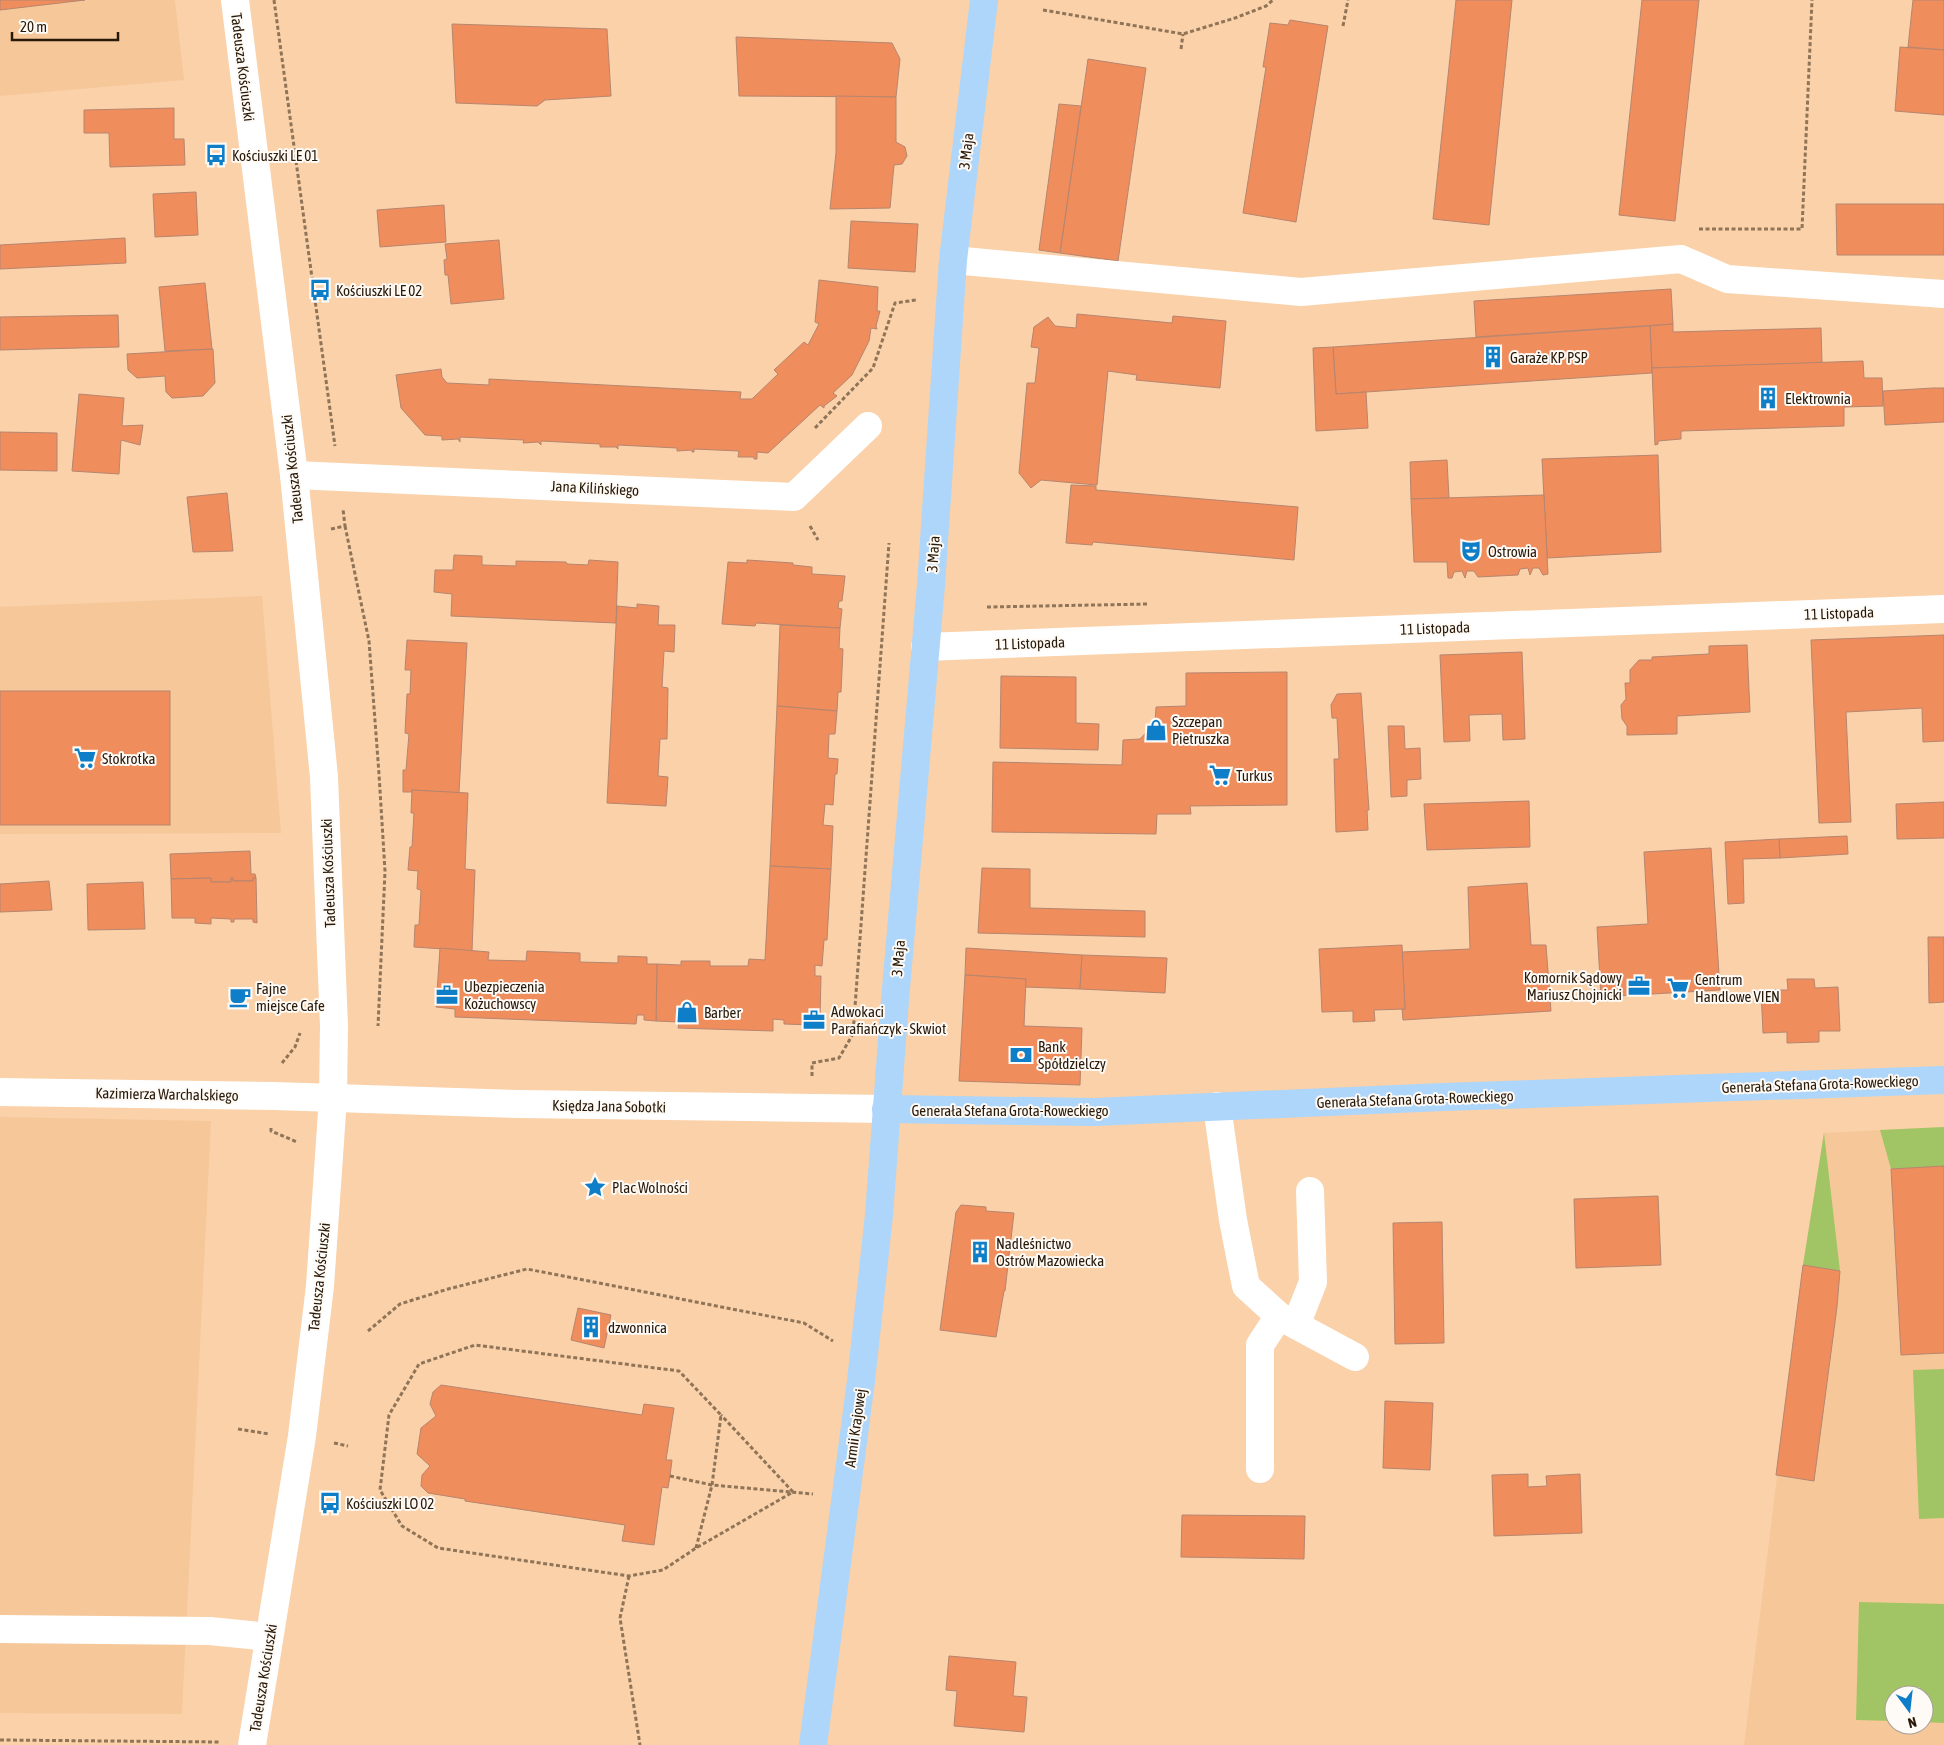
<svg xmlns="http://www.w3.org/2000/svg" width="1944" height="1745" font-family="'Asap Condensed',sans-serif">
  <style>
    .built { fill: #f6c899; fill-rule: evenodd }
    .green { fill: #a1c564 }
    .building { fill: #ef8d5d; stroke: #b7856e }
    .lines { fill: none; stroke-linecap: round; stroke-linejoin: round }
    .path { stroke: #907458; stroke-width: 3; stroke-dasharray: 4 2.5; stroke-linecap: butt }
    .minor { stroke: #fff; stroke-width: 28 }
    .major { stroke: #add6fa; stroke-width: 28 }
    .labels { text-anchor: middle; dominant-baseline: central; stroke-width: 4; stroke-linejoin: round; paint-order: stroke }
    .street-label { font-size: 15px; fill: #281909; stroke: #fefaf6 }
    .poi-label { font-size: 15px; fill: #281909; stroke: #fefaf6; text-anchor: start }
  </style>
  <rect width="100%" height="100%" fill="#fad1a9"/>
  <g class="built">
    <polygon points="0,0 175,0 184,80 0,96"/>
    <polygon points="262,596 281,833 0,834 0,607"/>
    <polygon points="0,1117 211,1121 182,1714 0,1713"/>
    <path d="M1944,1127V1745H1744L1803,1265L1824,1133ZM1894,1695H1924V1725H1894Z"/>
  </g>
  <g class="green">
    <polygon points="1944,1127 1944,1166 1891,1169 1880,1130"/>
    <polygon points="1824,1133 1840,1271 1803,1265"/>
    <polygon points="1944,1369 1944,1518 1919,1519 1913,1370"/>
    <polygon points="1859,1602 1944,1604 1944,1723 1924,1722 1924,1695 1894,1695 1894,1721 1856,1720"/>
  </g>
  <g class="building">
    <polygon points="0,0 85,0 0,10"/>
    <polygon points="1456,0 1512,0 1489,225 1433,219"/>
    <polygon points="1642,0 1699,0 1675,221 1619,215"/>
    <polygon points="1913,0 1944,0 1944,50 1908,47"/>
    <polygon points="1290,20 1328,26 1296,222 1243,213 1266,67 1263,67 1270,23 1288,25"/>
    <polygon points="452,24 607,29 611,96 545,100 537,106 456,103"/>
    <polygon points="736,37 892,43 900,59 896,97 739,96"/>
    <polygon points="1900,47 1944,50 1944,115 1895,111"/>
    <polygon points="1088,59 1146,68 1118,261 1060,253"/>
    <polygon points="836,96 896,97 896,142 905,147 907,156 902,164 894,165 890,208 830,209 836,153"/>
    <polygon points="1059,104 1081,106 1060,253 1039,250"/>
    <polygon points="174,108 174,139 184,139 185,165 110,167 109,133 84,133 84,110"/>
    <polygon points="196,192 198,235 155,237 153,194"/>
    <polygon points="1836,204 1944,204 1944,255 1837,255"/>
    <polygon points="444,205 446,242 380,247 377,210"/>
    <polygon points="851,221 918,224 915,272 848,268"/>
    <polygon points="125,238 126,263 0,269 0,245"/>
    <polygon points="499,240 504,299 451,304 448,275 445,275 444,260 447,259 445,244"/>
    <polygon points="819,280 878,287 877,311 880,311 876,326 877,329 871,328 869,341 852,375 833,393 837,396 824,406 824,408 820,405 768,453 757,452 757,459 754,459 754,457 738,457 739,451 694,449 694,452 692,452 692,450 677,451 677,448 618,445 618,449 616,447 600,447 600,444 541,441 541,445 538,442 523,443 524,440 460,437 460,442 458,439 442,440 442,436 425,435 401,408 396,375 441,369 442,377 447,383 489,385 489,379 741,392 740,399 752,399 778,374 774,370 804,342 808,345 819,324 815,322"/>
    <polygon points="205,283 212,349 165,351 159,287"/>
    <polygon points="1671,289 1673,324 1476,337 1474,301"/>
    <polygon points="1077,314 1172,323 1173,316 1226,321 1220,388 1136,380 1137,375 1108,371 1097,485 1041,480 1031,488 1019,473 1027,383 1035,383 1039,348 1031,347 1034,327 1048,317 1055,326 1076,328"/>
    <polygon points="118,315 119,347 0,350 0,317"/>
    <polygon points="1673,324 1673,332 1821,328 1822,363 1652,368 1650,326"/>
    <polygon points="1650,326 1652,373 1336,394 1333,347"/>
    <polygon points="1333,347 1336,394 1366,392 1368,428 1316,431 1313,348"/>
    <polygon points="213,349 215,383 203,396 172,398 166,392 165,376 137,378 128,370 127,354"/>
    <polygon points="1863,361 1864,378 1882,378 1883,406 1844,407 1844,426 1681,431 1681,439 1658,441 1658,444 1655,445 1652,368"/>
    <polygon points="1933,388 1944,388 1944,422 1885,425 1883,391"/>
    <polygon points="79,394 124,398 122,426 143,425 140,445 121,440 119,474 72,471"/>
    <polygon points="0,432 57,433 57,471 0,470"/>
    <polygon points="1658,455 1661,552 1547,558 1542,459"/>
    <polygon points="1447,460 1449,498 1411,499 1410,462"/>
    <polygon points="1071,485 1096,486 1096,490 1298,507 1294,560 1093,542 1092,545 1066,543"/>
    <polygon points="227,493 233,551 193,552 187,497"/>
    <polygon points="1544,495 1548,574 1543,575 1539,568 1533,568 1530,575 1528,568 1520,569 1518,575 1478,577 1474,571 1467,571 1465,578 1462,571 1454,572 1452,578 1448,578 1447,562 1414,562 1411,499"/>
    <polygon points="454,555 482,556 482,565 516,566 516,561 566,562 567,564 588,565 589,560 618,562 616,623 451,616 452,594 434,592 435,570 453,570"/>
    <polygon points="747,560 793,563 793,565 812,567 812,574 845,576 842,601 839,601 838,608 842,609 840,628 756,623 755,626 722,624 728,562 747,563"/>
    <polygon points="637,604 659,606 658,625 675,625 674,652 664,651 662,687 668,688 667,739 660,739 658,776 668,777 666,806 607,803 617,606 637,608"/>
    <polygon points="780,625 840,628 839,648 843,649 841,692 838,692 837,711 777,706"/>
    <polygon points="1944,635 1944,741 1923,742 1922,708 1846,712 1851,822 1819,823 1811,640"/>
    <polygon points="407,640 467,643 459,793 412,790 412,792 403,792 403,770 406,770 409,734 405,733 407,694 410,694 411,670 405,670"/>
    <polygon points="1747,645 1750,712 1677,716 1677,734 1627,735 1627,726 1622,719 1621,705 1626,699 1625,683 1630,683 1630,670 1639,660 1652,660 1652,657 1709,654 1709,646"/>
    <polygon points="1522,652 1525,739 1503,740 1502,714 1469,715 1470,741 1444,742 1440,655"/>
    <polygon points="1287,672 1287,805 1190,806 1191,814 1157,814 1156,834 992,832 993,762 1122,765 1123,740 1140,739 1155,723 1156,707 1186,706 1186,673"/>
    <polygon points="1001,676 1076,677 1076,723 1099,724 1098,750 1000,748"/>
    <rect x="0" y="691" width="170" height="134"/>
    <polygon points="1361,693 1369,810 1367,810 1368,830 1336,832 1334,759 1339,759 1337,718 1332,718 1331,705 1337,694"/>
    <polygon points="777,706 837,711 835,734 829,734 828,758 838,759 837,774 835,774 833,805 825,804 823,825 833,826 831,869 770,866"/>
    <polygon points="1388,726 1404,726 1405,749 1420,748 1421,779 1407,780 1407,796 1391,797"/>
    <polygon points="412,790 468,793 465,869 475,870 472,951 414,947 415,925 419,925 421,890 417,889 418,871 408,870 410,847 412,847 414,813 411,813"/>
    <polygon points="1529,801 1530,847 1427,850 1424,804"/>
    <polygon points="1944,802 1944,838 1897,839 1896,804"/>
    <polygon points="1847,836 1848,854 1780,858 1779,839"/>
    <polygon points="1779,839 1780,858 1743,859 1744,903 1728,904 1725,842"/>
    <polygon points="1711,848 1720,990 1601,997 1597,927 1648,924 1644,852"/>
    <polygon points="250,851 251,874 255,874 256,878 253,878 253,881 233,881 233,878 231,878 231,882 211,882 211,878 171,879 170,854"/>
    <polygon points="770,866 831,869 827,940 824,940 822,966 815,965 815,976 821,976 820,1018 813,1018 813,1025 784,1024 784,1020 773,1019 773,1031 678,1028 679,1022 656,1021 657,964 681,965 681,961 710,961 710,966 748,966 749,959 765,960"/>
    <polygon points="982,868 1030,869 1030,908 1145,911 1145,937 978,933"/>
    <polygon points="211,878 211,882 231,882 231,878 233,878 233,881 253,881 253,878 256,878 257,923 253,922 253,919 234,919 234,922 231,922 231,919 211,918 211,924 195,923 195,918 172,918 171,879"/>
    <polygon points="49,881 52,910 0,912 0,884"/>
    <polygon points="143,882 145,929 88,930 87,884"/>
    <polygon points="1527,883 1531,945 1546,945 1551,1011 1403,1020 1402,1009 1405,1009 1402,952 1470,949 1468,887"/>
    <polygon points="1928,937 1944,937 1944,1002 1929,1003"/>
    <polygon points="1402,945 1405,1009 1374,1010 1375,1021 1353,1022 1353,1011 1322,1012 1319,949"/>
    <polygon points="440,948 489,952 488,960 526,961 527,951 580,953 580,962 618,963 618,956 647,957 647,964 657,964 656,1021 644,1020 644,1015 637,1015 636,1024 455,1017 455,1009 436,1007"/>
    <polygon points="966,948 1082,955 1080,989 1025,987 1026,979 965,975"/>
    <polygon points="1082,955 1167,958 1165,993 1080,989"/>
    <polygon points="965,975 1026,979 1024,1026 1082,1028 1080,1085 959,1081"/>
    <polygon points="1787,979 1814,979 1815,988 1838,987 1840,1031 1819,1031 1819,1042 1787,1043 1787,1032 1763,1033 1761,990 1788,990"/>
    <polygon points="1944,1166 1944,1353 1901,1355 1891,1169"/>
    <polygon points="1658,1196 1661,1265 1576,1268 1574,1199"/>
    <polygon points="961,1205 986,1207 986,1211 1014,1213 1005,1291 1004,1291 996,1337 940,1330 956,1212"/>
    <polygon points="1442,1222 1444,1343 1395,1344 1393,1223"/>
    <polygon points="1803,1265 1840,1271 1837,1307 1814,1481 1776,1475"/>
    <polygon points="578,1308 611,1315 604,1348 571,1340"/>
    <polygon points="441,1385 642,1415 644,1404 674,1408 666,1460 672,1460 670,1476 668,1488 662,1487 654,1545 622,1541 625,1525 465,1501 465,1499 428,1493 421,1486 422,1475 430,1466 417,1454 421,1428 436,1416 430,1404 433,1392"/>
    <polygon points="1385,1401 1433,1403 1430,1470 1383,1468"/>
    <polygon points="1528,1474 1528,1487 1547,1486 1546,1476 1580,1474 1582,1533 1494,1536 1492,1475"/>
    <polygon points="1182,1515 1305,1516 1304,1559 1181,1557"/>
    <polygon points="949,1656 1016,1662 1013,1696 1027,1697 1024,1732 954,1726 957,1691 946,1690"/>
  </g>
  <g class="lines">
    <g class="path">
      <polyline points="274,0 335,446"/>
      <polyline points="1043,10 1183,34 1235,18 1266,6 1273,0"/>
      <polyline points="1343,26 1348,0"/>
      <polyline points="1181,49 1183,34"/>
      <polyline points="1699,229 1802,229 1812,0"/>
      <polyline points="815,428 873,368 895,303 916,300"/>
      <polyline points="345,526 369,641 379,774 385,871 378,1026"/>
      <polyline points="810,526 818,540"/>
      <polyline points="331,529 345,526 343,509"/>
      <polyline points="987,607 1149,604"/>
      <polyline points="282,1063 295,1047 300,1033"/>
      <polyline points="812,1076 812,1063 839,1058 853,1034 889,543"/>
      <polyline points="271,1128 271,1131 297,1142"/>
      <polyline points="368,1331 400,1304 448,1289 527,1269 804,1323 833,1341"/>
      <polyline points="238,1429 269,1434"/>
      <polyline points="334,1443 348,1446"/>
      <polyline points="670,1476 712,1485 813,1494"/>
      <polyline points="696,1548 712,1485 721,1415 679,1371 475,1345 419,1364 389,1415 380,1490 402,1526 438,1548 629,1576 663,1570 696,1548 793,1492 721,1415"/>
      <polyline points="629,1576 620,1618 640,1745"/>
      <polyline points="0,1740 221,1742"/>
    </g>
    <g class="minor">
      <polyline points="235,0 294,475 324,777 334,1026 333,1098 320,1286 302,1436 252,1745"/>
      <polyline points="953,260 1301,292 1681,259 1727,279 1944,294"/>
      <polyline points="294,475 794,497 868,426"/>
      <polyline points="925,647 1944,609"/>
      <polyline points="0,1092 274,1096 519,1104 886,1109"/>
      <polyline points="1217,1106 1233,1220 1246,1286 1279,1316 1355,1357"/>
      <polyline points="1296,1325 1313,1282 1310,1191"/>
      <polyline points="1260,1469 1260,1345 1279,1316"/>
      <polyline points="0,1629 210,1631 269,1637"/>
    </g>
    <g class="major">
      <polyline points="886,1109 1094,1112 1443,1097 1944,1080"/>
      <polyline points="813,1745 861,1381 879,1215 895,1000 931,585 953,260 984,0"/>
    </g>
  </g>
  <defs>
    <g id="bus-bare" transform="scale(1.725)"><path d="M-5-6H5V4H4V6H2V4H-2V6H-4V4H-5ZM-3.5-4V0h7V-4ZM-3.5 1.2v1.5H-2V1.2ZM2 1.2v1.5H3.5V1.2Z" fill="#0d7ec7" stroke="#fefaf6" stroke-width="2.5" paint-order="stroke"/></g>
    <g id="building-bare" transform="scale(1.725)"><path d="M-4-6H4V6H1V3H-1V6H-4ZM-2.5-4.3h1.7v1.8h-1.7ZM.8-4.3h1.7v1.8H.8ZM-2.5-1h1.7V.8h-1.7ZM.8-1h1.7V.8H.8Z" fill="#0d7ec7" stroke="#fefaf6" stroke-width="2.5" paint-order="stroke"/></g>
    <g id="theatre-bare" transform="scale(1.725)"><path d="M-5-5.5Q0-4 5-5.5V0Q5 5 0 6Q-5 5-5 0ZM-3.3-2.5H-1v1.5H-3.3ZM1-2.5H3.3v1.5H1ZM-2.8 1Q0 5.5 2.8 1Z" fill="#0d7ec7" stroke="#fefaf6" stroke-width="2.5" paint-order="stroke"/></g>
    <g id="shop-bare" transform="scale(1.725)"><path d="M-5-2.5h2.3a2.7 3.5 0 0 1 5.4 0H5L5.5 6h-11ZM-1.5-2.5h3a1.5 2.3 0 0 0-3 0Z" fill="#0d7ec7" stroke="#fefaf6" stroke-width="2.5" paint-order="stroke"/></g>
    <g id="supermarket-bare" transform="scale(1.725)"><path d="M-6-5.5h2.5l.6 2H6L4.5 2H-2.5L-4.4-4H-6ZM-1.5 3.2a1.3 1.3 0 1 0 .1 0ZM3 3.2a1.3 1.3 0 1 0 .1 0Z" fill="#0d7ec7" stroke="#fefaf6" stroke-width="2.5" paint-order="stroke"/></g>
    <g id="office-bare" transform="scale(1.725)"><path d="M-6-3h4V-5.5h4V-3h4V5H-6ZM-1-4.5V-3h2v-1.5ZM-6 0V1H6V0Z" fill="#0d7ec7" stroke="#fefaf6" stroke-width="2.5" paint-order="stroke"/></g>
    <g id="cafe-bare" transform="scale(1.725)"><path d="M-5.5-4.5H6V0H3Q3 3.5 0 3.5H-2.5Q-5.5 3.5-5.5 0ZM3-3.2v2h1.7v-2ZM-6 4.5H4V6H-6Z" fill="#0d7ec7" stroke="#fefaf6" stroke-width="2.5" paint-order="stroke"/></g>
    <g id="bank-bare" transform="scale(1.725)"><path d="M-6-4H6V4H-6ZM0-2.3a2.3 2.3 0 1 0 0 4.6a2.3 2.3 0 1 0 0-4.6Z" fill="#0d7ec7" stroke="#fefaf6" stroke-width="2.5" paint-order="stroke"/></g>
    <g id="sight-bare" transform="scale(1.725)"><path d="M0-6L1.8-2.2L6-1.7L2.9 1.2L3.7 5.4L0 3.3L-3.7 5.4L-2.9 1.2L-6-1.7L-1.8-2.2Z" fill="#0d7ec7" stroke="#fefaf6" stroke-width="2.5" paint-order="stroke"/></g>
  </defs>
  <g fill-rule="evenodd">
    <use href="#bus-bare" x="216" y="155"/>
    <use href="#bus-bare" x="320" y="290"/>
    <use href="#building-bare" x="1493" y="357"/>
    <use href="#building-bare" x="1768" y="398"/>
    <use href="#theatre-bare" x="1471" y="551"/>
    <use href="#shop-bare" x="1156" y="730"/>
    <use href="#supermarket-bare" x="85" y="758"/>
    <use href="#supermarket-bare" x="1220" y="775"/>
    <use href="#office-bare" x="1639" y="986"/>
    <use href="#supermarket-bare" x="1678" y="988"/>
    <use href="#office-bare" x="447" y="995"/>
    <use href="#cafe-bare" x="240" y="997"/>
    <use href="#shop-bare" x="687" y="1012"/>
    <use href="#office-bare" x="814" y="1020"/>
    <use href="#bank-bare" x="1021" y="1055"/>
    <use href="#sight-bare" x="595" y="1187"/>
    <use href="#building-bare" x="980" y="1252"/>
    <use href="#building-bare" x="591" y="1327"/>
    <use href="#bus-bare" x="330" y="1503"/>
  </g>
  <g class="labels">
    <g class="street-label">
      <text transform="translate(243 67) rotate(83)">Tadeusza Kościuszki</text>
      <text transform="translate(966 151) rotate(-83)">3 Maja</text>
      <text transform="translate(292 469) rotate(-96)">Tadeusza Kościuszki</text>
      <text transform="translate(595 488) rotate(3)">Jana Kilińskiego</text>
      <text transform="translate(933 554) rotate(-86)">3 Maja</text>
      <text transform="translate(1839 613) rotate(-2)">11 Listopada</text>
      <text transform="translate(1435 628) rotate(-2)">11 Listopada</text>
      <text transform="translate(1030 643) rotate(-2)">11 Listopada</text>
      <text transform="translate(328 873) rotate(-92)">Tadeusza Kościuszki</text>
      <text transform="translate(898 958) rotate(-85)">3 Maja</text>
      <text transform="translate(1820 1084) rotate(-2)">Generała Stefana Grota-Roweckiego</text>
      <text transform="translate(167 1094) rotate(1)">Kazimierza Warchalskiego</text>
      <text transform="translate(1415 1099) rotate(-2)">Generała Stefana Grota-Roweckiego</text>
      <text transform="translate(609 1106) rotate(1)">Księdza Jana Sobotki</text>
      <text x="1010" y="1110">Generała Stefana Grota-Roweckiego</text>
      <text transform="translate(319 1277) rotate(-84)">Tadeusza Kościuszki</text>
      <text transform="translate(855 1428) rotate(-82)">Armii Krajowej</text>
      <text transform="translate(263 1678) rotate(-81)">Tadeusza Kościuszki</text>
    </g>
    <g class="poi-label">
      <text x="232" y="155">Kościuszki LE 01</text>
      <text x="336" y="290">Kościuszki LE 02</text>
      <text x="1510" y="357">Garaże KP PSP</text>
      <text x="1785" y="398">Elektrownia</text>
      <text x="1488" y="551">Ostrowia</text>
      <text x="1172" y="721">Szczepan<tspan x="1172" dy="17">Pietruszka</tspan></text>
      <text x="102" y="758">Stokrotka</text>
      <text x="1236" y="775">Turkus</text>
      <text x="1622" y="977" text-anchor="end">Komornik Sądowy<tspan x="1622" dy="17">Mariusz Chojnicki</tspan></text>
      <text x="1695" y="979">Centrum<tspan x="1695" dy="17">Handlowe VIEN</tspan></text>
      <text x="464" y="986">Ubezpieczenia<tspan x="464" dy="17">Kożuchowscy</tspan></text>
      <text x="256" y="988">Fajne<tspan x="256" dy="17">miejsce Cafe</tspan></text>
      <text x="831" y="1011">Adwokaci<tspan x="831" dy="17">Parafiańczyk - Skwiot</tspan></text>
      <text x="704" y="1012">Barber</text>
      <text x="1038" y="1046">Bank<tspan x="1038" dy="17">Spółdzielczy</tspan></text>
      <text x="612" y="1187">Plac Wolności</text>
      <text x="996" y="1243">Nadleśnictwo<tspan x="996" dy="17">Ostrów Mazowiecka</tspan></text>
      <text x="608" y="1327">dzwonnica</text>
      <text x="346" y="1503">Kościuszki LO 02</text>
    </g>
  </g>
  <g transform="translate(1909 1710) rotate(165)"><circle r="24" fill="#fefaf6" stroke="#a8a097"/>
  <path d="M0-4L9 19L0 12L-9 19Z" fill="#0d7ec7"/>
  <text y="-8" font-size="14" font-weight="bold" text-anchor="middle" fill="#281909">N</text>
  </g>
  <path d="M12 32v8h106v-8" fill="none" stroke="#281909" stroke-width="2.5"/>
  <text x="20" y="32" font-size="15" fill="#281909" stroke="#fefaf6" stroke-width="4" paint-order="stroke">20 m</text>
</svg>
